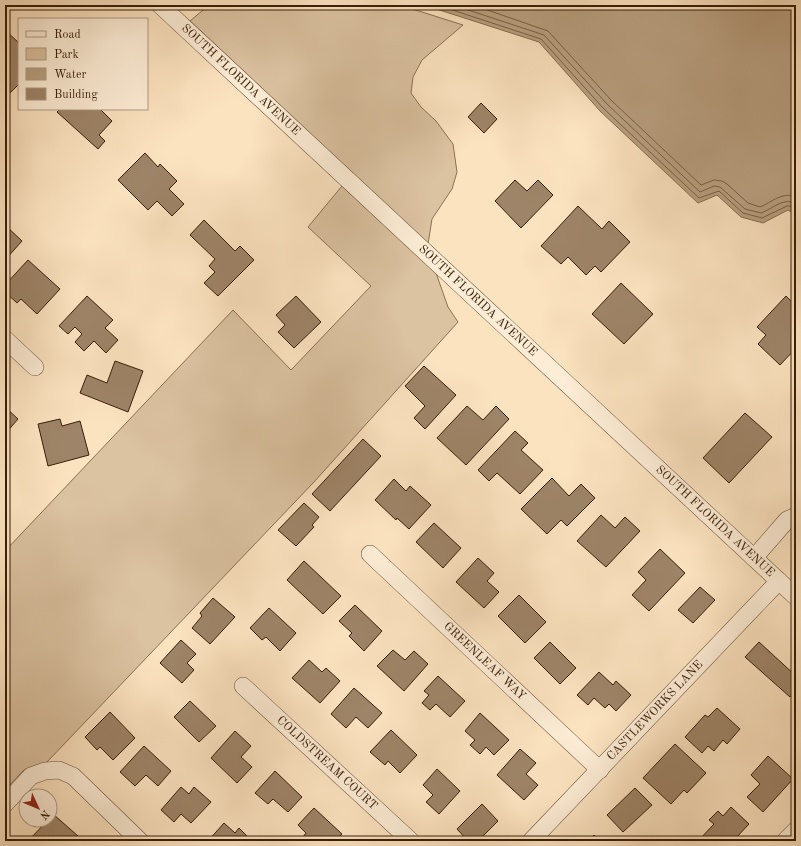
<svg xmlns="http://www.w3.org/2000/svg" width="801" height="846" font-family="'Old Standard TT',serif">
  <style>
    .green { fill: #dbc2a1; stroke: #8a7054 }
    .water { fill: #b9a081; stroke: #856c51 }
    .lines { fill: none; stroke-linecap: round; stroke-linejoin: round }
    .shore { stroke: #785f44; stroke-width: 1 }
    .building { fill: #9e8468; stroke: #381e08 }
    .minor-casing { stroke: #694f36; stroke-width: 18 }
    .minor { stroke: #fdedd6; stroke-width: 17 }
    .labels { text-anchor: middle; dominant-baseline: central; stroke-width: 4; stroke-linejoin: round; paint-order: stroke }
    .street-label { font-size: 12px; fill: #381e08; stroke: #fdedd6 }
  </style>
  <rect width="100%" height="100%" fill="#fce3c0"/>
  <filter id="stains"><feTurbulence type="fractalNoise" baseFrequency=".005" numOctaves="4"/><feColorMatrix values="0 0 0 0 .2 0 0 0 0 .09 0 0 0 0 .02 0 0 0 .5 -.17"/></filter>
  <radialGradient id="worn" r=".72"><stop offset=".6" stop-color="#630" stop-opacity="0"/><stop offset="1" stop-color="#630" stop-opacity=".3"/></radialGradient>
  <g class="green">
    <polygon points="209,5 400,5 463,25 422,60 413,77 411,93 421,107 436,121 453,144 457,172 452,189 432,219 428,244 190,21"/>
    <polygon points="342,186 436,273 448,307 458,322 314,482 47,762 24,770 5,790 5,551 233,310 291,370 371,286 308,227"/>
  </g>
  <polygon class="water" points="424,5 796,5 796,215 788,210 763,223 741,217 717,195 698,203 600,111 539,42"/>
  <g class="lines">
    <g class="shore">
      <polyline points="437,5 541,39 603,108 699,198 719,191 743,213 762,218 787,206 790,206 796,210"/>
      <path d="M453,5L544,35L607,104L700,192L714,186L720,187L745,209L761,213C772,209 785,196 796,204"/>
      <path d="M473,5L548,31L611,100L701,185L714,180L722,181L727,184L748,203L760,207C772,202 783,191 796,197"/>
    </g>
  </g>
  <g class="building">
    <polygon points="5,30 19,43 19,84 7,96 5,94"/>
    <polygon points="481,103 497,119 484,133 468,117"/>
    <polygon points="60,109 100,109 112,121 99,135 105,141 98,149 57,112"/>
    <polygon points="145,153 158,167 160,164 177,181 169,189 184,204 172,216 157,201 148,210 118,180"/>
    <polygon points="515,180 527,191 538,180 553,195 521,228 495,201"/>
    <polygon points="578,206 602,229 609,221 630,242 601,272 595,266 586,275 568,257 561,264 541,246"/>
    <polygon points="204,220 235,251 240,246 254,260 218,296 204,283 215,272 209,266 215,259 190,235"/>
    <polygon points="5,225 22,241 5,260"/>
    <polygon points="28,260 60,289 37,314 21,299 17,303 5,292 5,285"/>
    <polygon points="621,283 653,314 624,344 592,314"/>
    <polygon points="87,296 113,320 105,328 118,340 106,353 94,341 84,351 75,342 82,334 75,327 68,334 59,326"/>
    <polygon points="296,296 321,322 294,348 278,332 285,325 276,315"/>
    <polygon points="786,296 796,306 796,348 780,365 758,344 766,335 757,327"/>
    <polygon points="115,361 143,371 128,412 80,393 87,375 107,383"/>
    <polygon points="424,366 456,395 425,429 414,418 425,406 405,386"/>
    <polygon points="467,406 483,420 496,406 509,419 466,465 437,438"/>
    <polygon points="5,407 18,419 5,434"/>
    <polygon points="745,413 772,437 729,483 703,458"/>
    <polygon points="60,419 62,426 80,421 89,455 48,466 38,424"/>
    <polygon points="515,431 528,443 521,450 543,470 520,494 497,473 489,481 478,470"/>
    <polygon points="363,439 381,456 330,511 312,494"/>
    <polygon points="552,478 569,496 581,484 595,498 567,526 561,520 547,534 521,509"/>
    <polygon points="394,479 406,491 410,486 431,505 409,529 397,518 396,520 375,500"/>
    <polygon points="304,503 319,517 312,525 314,527 296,546 278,530"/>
    <polygon points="601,515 615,528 625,517 640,531 606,567 577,541"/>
    <polygon points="434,523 461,548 443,568 416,542"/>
    <polygon points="660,549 685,573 649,611 632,595 646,580 638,572"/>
    <polygon points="478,558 494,573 487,581 499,592 484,608 456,582"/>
    <polygon points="304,561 341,596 323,614 287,580"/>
    <polygon points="700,587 715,600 693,623 678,610"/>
    <polygon points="519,595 546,622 525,643 498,616"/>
    <polygon points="213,598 235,617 210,644 192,628 202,616 200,613"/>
    <polygon points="355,605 382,631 364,651 349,636 352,633 339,621"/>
    <polygon points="269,608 296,633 280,651 266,637 262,640 250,628"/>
    <polygon points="181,640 196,654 187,663 194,670 182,683 160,663"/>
    <polygon points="550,642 576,668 560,684 534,658"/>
    <polygon points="759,642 796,676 796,690 790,697 745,657"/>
    <polygon points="393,650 405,660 414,651 428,664 404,691 377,666"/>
    <polygon points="309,660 322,672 326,668 340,681 320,703 292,678"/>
    <polygon points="599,672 613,685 616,681 631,695 616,711 609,704 605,708 594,698 588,705 577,695"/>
    <polygon points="438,676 465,701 450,717 436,704 430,710 422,703 429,695 424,691"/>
    <polygon points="354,688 382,713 368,728 356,717 346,728 331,714"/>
    <polygon points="190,701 216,726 199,742 174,717"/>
    <polygon points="717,708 740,729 727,744 723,740 714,751 708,746 702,753 685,737 705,715 708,717"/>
    <polygon points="110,712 135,738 113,760 100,747 97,750 85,737"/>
    <polygon points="480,713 509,740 494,755 486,747 480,754 470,745 475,740 465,731"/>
    <polygon points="391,730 417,755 400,773 388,761 385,765 370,752"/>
    <polygon points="235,731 251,746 241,757 252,767 237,783 211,758"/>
    <polygon points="675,744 706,773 687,793 684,790 671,804 643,778"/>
    <polygon points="144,746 171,771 158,786 146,775 135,786 120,772"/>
    <polygon points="520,749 536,763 526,774 538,785 524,800 497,775"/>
    <polygon points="768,756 793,779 763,812 747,797 760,784 751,775"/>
    <polygon points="437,769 460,791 439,814 426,802 433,795 423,785"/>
    <polygon points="275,771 302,797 288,812 273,799 268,804 255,793"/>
    <polygon points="181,787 189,794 194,787 211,802 191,823 181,814 174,822 161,810"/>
    <polygon points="635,788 652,805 623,832 607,815"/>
    <polygon points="482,804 498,821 478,841 468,841 457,829"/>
    <polygon points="731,807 749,824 733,841 699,840 714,824 709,820 718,811 723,816"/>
    <polygon points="314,808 342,834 335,841 308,841 303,837 306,833 298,825"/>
    <polygon points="53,814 78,836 73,841 28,841 48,820 50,820 50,818"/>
    <polygon points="224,823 235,833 239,828 249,838 246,841 208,841"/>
    <polygon points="594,835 600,841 589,841"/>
  </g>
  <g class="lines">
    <g class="minor-casing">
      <g id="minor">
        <path id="s1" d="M160,5L796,597"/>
        <polyline points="5,339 35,367"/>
        <path id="s2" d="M370,554L600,770"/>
        <polyline points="754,558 787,520 796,516"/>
        <path id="s3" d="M243,686L411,841"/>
        <polyline points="5,804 31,776 45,771 59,770 73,776 140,841"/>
        <path id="s4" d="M531,841L779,581"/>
        <polyline points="785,841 796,830"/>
      </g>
    </g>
    <use href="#minor" class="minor"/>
  </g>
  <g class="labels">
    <g class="street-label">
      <text stroke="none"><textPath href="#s1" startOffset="110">SOUTH FLORIDA AVENUE</textPath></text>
      <text stroke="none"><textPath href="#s1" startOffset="434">SOUTH FLORIDA AVENUE</textPath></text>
      <text stroke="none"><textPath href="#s1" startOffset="758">SOUTH FLORIDA AVENUE</textPath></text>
      <text stroke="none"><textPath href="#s2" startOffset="157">GREENLEAF WAY</textPath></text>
      <text stroke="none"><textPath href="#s4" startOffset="180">CASTLEWORKS LANE</textPath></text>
      <text stroke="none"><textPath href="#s3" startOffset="114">COLDSTREAM COURT</textPath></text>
    </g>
  </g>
  <rect width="801" height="846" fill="none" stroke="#fce3c0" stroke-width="20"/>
  <rect x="6" y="6" width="789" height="834" fill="none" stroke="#381e08" stroke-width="2"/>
  <rect x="10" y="10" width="781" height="826" fill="none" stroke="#381e08"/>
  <rect x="18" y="18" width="130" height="92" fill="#fdedd6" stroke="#ae9a84"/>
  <rect x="26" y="31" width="20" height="6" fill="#fdedd6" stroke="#ae9a84"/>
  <text x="54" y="38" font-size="12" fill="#381e08">Road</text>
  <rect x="26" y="48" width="20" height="12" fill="#dbc2a1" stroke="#ae9a84"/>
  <text x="54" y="58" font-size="12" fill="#381e08">Park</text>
  <rect x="26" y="68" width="20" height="12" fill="#b9a081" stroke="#ae9a84"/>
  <text x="54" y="78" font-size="12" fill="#381e08">Water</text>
  <rect x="26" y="88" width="20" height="12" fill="#9e8468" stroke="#ae9a84"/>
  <text x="54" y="98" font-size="12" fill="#381e08">Building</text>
  <g transform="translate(38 808) rotate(134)"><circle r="19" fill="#fdedd6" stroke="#ae9a84"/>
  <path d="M0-3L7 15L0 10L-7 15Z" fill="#8f2418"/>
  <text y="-6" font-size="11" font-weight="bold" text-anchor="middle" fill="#381e08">N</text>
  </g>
  <rect width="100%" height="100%" filter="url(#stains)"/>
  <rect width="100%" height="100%" fill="url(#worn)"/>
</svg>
